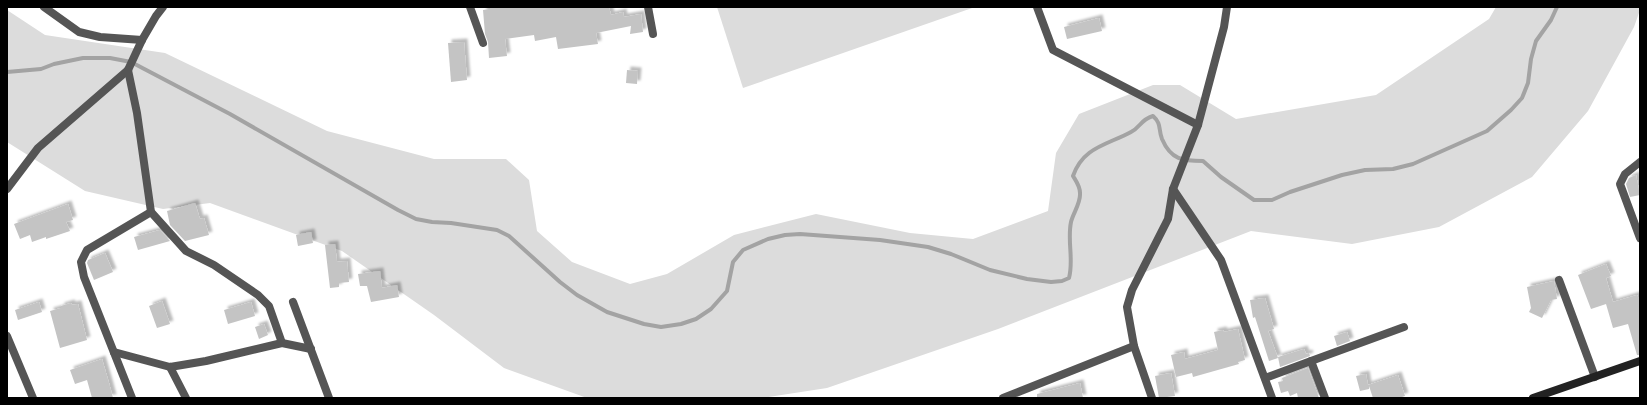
<svg xmlns="http://www.w3.org/2000/svg" width="1647" height="405" font-family="Rubik,sans-serif">
  <style>
    .green { fill: #dcdcdc }
    .lines { fill: none; stroke-linecap: round; stroke-linejoin: round }
    .stream { stroke: #a3a3a3; stroke-width: 4 }
    .building { fill: #c4c4c4; filter: url(#shadow) }
    .street { stroke: #555; stroke-width: 8 }
    .secondary { stroke: #222; stroke-width: 8 }
  </style>
  <defs>
    <filter id="shadow"><feDropShadow dx="3.5" dy="-3.5" stdDeviation="1" flood-color="#0004"/></filter>
  </defs>
  <rect width="100%" height="100%" fill="#fff"/>
  <g class="green">
    <polygon points="717,7 975,7 743,88"/>
    <polygon points="1496,7 1640,7 1640,10 1634,27 1588,111 1532,177 1439,227 1352,244 1251,231 998,329 827,388 762,398 587,398 504,368 434,315 342,251 210,203 163,209 85,191 7,142 7,10 45,35 165,53 327,131 434,159 506,159 529,180 537,231 572,262 630,284 667,274 734,235 816,214 910,233 973,239 1048,211 1056,153 1079,114 1153,85 1180,85 1236,119 1376,95 1489,19"/>
  </g>
  <g class="lines">
    <path class="stream" d="M7,72L41,69L54,64L83,58H110L131,62L230,114L398,210L416,219L432,222L451,223L497,230L509,236L560,282L577,295L607,312L644,324L661,327L681,324L696,319L711,309L727,291L733,262L743,250L768,239L785,235L800,234L880,240L928,247L951,254L990,270L1027,279L1051,282L1062,281L1069,278C1074,260 1067,241 1071,222C1073,213 1081,203 1080,193C1080,186 1076,181 1073,176C1083,147 1107,145 1131,132C1141,127 1140,120 1153,116C1162,124 1158,129 1162,139C1171,160 1183,161 1203,161L1221,177L1254,200H1272L1290,192L1342,175L1365,170L1393,169L1413,164L1487,131L1511,110L1522,98L1528,83L1531,59L1536,41L1551,20L1557,7"/>
  </g>
  <g class="building">
    <polygon points="490,7 609,7 611,15 623,12 624,17 641,14 643,32 630,34 631,26 596,33 598,44 558,49 556,37 535,41 534,35 505,39 507,56 489,58 488,42 485,34 483,10 490,9"/>
    <polygon points="1099,18 1102,31 1067,39 1064,27"/>
    <polygon points="464,42 467,80 451,82 448,43"/>
    <polygon points="627,70 638,71 637,84 626,83"/>
    <polygon points="1636,175 1640,195 1630,197 1626,184 1629,178"/>
    <polygon points="195,203 200,219 204,218 209,235 185,241 170,225 167,211"/>
    <polygon points="68,204 73,220 66,222 70,231 46,239 46,237 32,242 30,235 20,239 14,224"/>
    <polygon points="160,230 170,241 138,250 134,237"/>
    <polygon points="311,232 313,243 298,246 296,235"/>
    <polygon points="335,244 337,262 347,261 349,282 339,283 339,287 330,288 325,245"/>
    <polygon points="105,253 113,272 94,280 87,263 88,260"/>
    <polygon points="1606,264 1611,276 1606,278 1613,302 1637,295 1638,297 1640,297 1640,355 1637,355 1628,324 1613,328 1606,304 1591,309 1578,275"/>
    <polygon points="380,271 382,288 397,285 399,297 371,302 367,286 360,286 358,274"/>
    <polygon points="1554,281 1557,299 1551,300 1542,318 1529,312 1531,308 1527,287"/>
    <polygon points="1265,298 1274,329 1268,331 1278,358 1269,361 1255,317 1253,318 1250,300"/>
    <polygon points="162,301 170,324 157,328 149,306"/>
    <polygon points="39,302 42,312 18,320 15,310"/>
    <polygon points="251,302 255,316 228,324 224,310"/>
    <polygon points="71,303 72,305 78,304 87,340 60,348 50,311 61,308 61,306"/>
    <polygon points="264,324 268,335 259,339 255,327"/>
    <polygon points="1238,329 1245,360 1238,362 1239,364 1193,377 1192,373 1176,377 1171,355 1184,352 1185,359 1218,350 1214,332 1223,330 1224,332"/>
    <polygon points="1347,332 1350,341 1337,346 1334,336"/>
    <polygon points="1304,349 1306,354 1309,353 1310,356 1280,367 1278,357"/>
    <polygon points="102,359 109,383 113,398 92,398 87,380 75,384 70,370"/>
    <polygon points="1308,368 1319,398 1298,398 1297,393 1290,396 1288,391 1281,393 1278,382 1283,381 1282,378"/>
    <polygon points="1171,373 1175,396 1159,398 1155,376"/>
    <polygon points="1366,374 1368,385 1398,375 1405,396 1399,398 1373,398 1369,386 1369,389 1360,391 1356,376"/>
    <polygon points="1080,383 1083,398 1037,398 1037,394"/>
  </g>
  <g class="lines">
    <g class="street">
      <polyline points="44,7 79,32 100,37 142,40"/>
      <polyline points="163,7 156,16 142,40 128,70 137,113 151,212 186,251 214,265 258,295 269,306 282,343"/>
      <polyline points="470,7 483,43"/>
      <polyline points="648,7 653,34"/>
      <polyline points="1037,7 1053,50 1198,125"/>
      <polyline points="1640,162 1625,174 1620,184 1640,238"/>
      <polyline points="7,189 38,148 128,70"/>
      <polyline points="1173,189 1221,260 1272,398"/>
      <polyline points="1559,280 1595,377"/>
      <polyline points="293,302 329,398"/>
      <polyline points="7,336 33,398"/>
      <polyline points="114,352 170,367 206,361 282,343 311,349"/>
      <polyline points="1311,361 1404,327"/>
      <polyline points="170,367 186,398"/>
      <polyline points="1265,378 1311,361 1325,398"/>
      <polyline points="132,398 84,277 81,262 87,250 151,212"/>
      <polyline points="1003,398 1134,346"/>
      <polyline points="1152,398 1134,346 1127,307 1132,290 1168,219 1173,189 1198,125 1224,27 1227,7"/>
    </g>
    <polyline class="secondary" points="1533,398 1640,361"/>
  </g>
  <rect width="1647" height="405" fill="none" stroke="#000000" stroke-width="16"/>
</svg>
